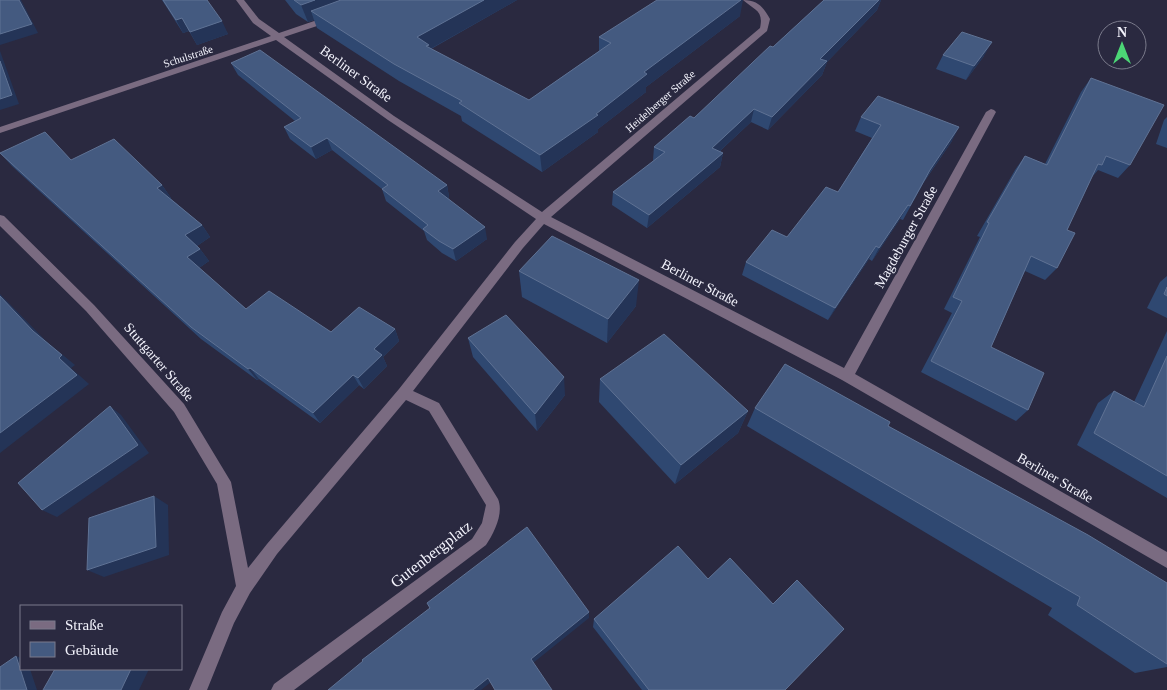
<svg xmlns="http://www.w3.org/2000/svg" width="1167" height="690" font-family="'Times New Roman',serif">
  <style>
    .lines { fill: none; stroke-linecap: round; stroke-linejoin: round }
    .minor { fill: #7a6b81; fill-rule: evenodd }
    .wall { fill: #2f4871 }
    .shaded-wall { fill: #243457 }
    .building { fill: #445a80; stroke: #5f7294 }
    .labels { text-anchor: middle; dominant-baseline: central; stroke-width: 4.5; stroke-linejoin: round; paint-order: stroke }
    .far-street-label { font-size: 11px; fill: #f3f3fc; stroke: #2a2940 }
    .street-label { font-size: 14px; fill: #f3f3fc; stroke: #2a2940 }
    .near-street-label { font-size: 16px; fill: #f3f3fc; stroke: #2a2940 }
  </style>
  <rect width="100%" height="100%" fill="#2a2940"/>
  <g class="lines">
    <path class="minor" d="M236,0H244L259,19L279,33L329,16H335V20L284,37L394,116L542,212L760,28C764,10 754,10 743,0C758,0 763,7 770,19L767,31L551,217L844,368L986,112L991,109L994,110L996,112L855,374L1167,552V568L842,380L544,224L523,248L413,391L439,403L498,499C504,513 494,533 486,545L294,690H271L274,684L472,539L482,523L486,505L429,411L406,400L277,554L250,593L234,623L207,690H189L222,612L236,586L217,484L174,412L86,311L0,226V215L4,216L94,305L184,404L231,482L248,568L267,544L399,389L515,242L536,219L388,120L276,40L0,133V127L271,36L253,23Z"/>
  </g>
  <g class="wall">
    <polygon points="162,0 207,0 228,34 197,45 189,31 183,33"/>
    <polygon points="285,0 517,0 431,49 529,100 599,51 599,37 740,16 646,87 646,92 598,129 598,132 542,172 462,121 461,116 399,81 317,28 314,20 308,22 296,14"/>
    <polygon points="824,0 881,0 877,10 827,62 822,75 768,130 751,122 720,151 723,153 720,167 647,228 612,205 613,192 654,161 653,160 654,147 694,118 773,47"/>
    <polygon points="943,55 984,56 966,80 936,69"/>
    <polygon points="231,63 447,185 449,197 448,198 487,239 456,261 442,253 427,240 424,231 386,201 382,189 332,150 316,159 290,139 284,127 295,121 238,75"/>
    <polygon points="1091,78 1130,165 1118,178 1098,170 1092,177 1067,230 1057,268 1045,280 1025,271 991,347 1028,410 1016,421 921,372 952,313 944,309 980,237 977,236 1015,170 1025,156 1045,164 1081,92"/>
    <polygon points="861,117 952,141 924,182 903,220 900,219 872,261 869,259 828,320 742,275 746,262 787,237 838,192 872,138 855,131"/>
    <polygon points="1167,117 1167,148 1156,144 1164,120"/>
    <polygon points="0,153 71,160 162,185 171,198 170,198 202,225 210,237 197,246 200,249 209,261 199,268 246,309 331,332 395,329 399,341 383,357 387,366 364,389 359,385 320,423 259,379 257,380 201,339 12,166"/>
    <polygon points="519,271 636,306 607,343 522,297"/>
    <polygon points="1167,276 1167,318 1147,308 1160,282"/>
    <polygon points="1167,331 1167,498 1077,445 1098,403 1114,391 1134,402"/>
    <polygon points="468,338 565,395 537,431 473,357"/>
    <polygon points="600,379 748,411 738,433 675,484 599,402"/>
    <polygon points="755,408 888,426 1167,583 1167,667 1135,673 1048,615 1052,608 747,426"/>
    <polygon points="708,579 773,604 785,690 642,690 593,627 594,619"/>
  </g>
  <g class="shaded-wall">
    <polygon points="19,0 21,0 38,33 0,45 0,34"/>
    <polygon points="315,0 369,0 311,11 314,20 308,22 301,5"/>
    <polygon points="484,0 517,0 430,49 417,37"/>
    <polygon points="741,0 743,0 740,16 646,87 646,92 598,129 598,132 542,172 540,155 596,114 644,72"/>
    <polygon points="879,0 881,0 877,10 827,62 822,75 768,130 772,117 820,59"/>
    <polygon points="182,18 189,31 183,33 176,20"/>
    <polygon points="222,21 228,34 197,45 190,32"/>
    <polygon points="992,42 984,56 966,80 974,66"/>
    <polygon points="0,51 19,104 0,110"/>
    <polygon points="754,109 751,122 709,161 712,148"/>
    <polygon points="959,127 952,141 922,184 930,170"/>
    <polygon points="327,138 332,150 316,159 311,147"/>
    <polygon points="723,153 720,167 647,228 649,215"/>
    <polygon points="162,185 171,198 166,201 157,188"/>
    <polygon points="447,185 449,197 441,203 438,191"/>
    <polygon points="908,205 900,219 872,261 879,248"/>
    <polygon points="202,225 210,237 194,248 185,235"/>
    <polygon points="485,227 487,239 456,261 453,249"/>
    <polygon points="876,246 869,259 828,320 835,308"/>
    <polygon points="200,249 209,261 196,270 187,257"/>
    <polygon points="639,280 636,306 607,343 608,319"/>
    <polygon points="0,294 46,341 75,365 71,368 89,384 0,453 0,433 33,331 0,296"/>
    <polygon points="395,329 399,341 383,357 387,366 364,389 358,378 374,349"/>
    <polygon points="250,368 259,379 257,380 248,369"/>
    <polygon points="353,375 359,385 320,423 313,413"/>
    <polygon points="564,377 565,395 537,431 535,414"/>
    <polygon points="110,406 121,415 149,453 57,517 42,510"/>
    <polygon points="748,411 738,433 675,484 681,465"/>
    <polygon points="154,496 168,505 169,555 104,577 87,570"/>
    <polygon points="589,612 589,618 533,663 531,659"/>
    <polygon points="16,656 21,658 21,669 30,669 37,690 27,690"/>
    <polygon points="131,669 149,669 139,690 121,690"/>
    <polygon points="488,678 491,682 481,690 473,690"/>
  </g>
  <g class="building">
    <polygon points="0,0 19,0 32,24 0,34"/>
    <polygon points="163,0 207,0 222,21 190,32 182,18 176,20"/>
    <polygon points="294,0 315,0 301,5"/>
    <polygon points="341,0 484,0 417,37 429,45 426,46 529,100 611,43 599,37 657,0 741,0 644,72 647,74 596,114 598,115 540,155 459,103 462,101 394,64 311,11"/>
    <polygon points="824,0 879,0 820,59 827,61 772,117 754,109 712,148 723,153 649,215 613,192 665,152 654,147 690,116 694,118 770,46 773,47"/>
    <polygon points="962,32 992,42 974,66 943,55"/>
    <polygon points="260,50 447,185 438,191 485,227 453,249 439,241 423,229 428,225 382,189 388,185 327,138 311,147 284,127 301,118 231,63"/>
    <polygon points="0,61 12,95 0,99"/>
    <polygon points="1091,78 1164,105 1130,165 1106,156 1102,165 1098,164 1067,230 1075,233 1057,268 1031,256 991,347 1044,373 1028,410 931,361 962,301 953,297 989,223 987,222 1025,156 1047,165"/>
    <polygon points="878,96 959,127 930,170 910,206 908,205 879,248 876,246 835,308 746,262 772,230 787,237 826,187 838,192 881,125 861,117"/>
    <polygon points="45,132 71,160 114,139 162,185 157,188 202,225 185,235 200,249 187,257 246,309 269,291 331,332 359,307 395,329 374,349 382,355 358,378 353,375 313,413 250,368 248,369 191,327 0,153"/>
    <polygon points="552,236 639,280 608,319 519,271"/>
    <polygon points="1167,287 1167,296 1164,294"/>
    <polygon points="0,296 33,331 62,355 59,358 77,375 0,433"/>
    <polygon points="506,315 564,377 535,414 468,338"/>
    <polygon points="664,334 748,411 681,465 600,379"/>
    <polygon points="1167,356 1167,476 1094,433 1114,391 1144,407"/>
    <polygon points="785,364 890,422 888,426 1088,535 1167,583 1167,664 1077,605 1080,597 755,408"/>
    <polygon points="110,406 138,445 42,510 18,483"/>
    <polygon points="154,496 156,547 87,570 89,518"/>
    <polygon points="527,527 589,612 531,659 552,690 495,690 488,678 473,690 328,690 363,661 362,660 430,608 427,603"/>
    <polygon points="678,546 708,579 730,558 773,604 797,580 844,629 785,690 649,690 594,619"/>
    <polygon points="16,656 27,690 0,690 0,667"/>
    <polygon points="55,669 131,669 121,690 43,690"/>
  </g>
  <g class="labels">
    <g class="far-street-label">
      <text transform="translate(188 56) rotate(-18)">Schulstraße</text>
      <text transform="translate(660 101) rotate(-41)">Heidelberger Straße</text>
    </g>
    <g class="street-label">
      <text transform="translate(356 74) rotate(36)">Berliner Straße</text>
      <text transform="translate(906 237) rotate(-61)">Magdeburger Straße</text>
      <text transform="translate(700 283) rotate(28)">Berliner Straße</text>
      <text transform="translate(159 362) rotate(49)">Stuttgarter Straße</text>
      <text transform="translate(1055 478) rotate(30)">Berliner Straße</text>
    </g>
    <g class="near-street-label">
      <text transform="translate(431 554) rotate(-38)">Gutenbergplatz</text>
    </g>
  </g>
  <rect x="20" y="605" width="162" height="65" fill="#2a2940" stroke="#7a7a8b"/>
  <rect x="30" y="621" width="25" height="8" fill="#7a6b81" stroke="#7a7a8b"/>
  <text x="65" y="630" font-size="15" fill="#f3f3fc">Straße</text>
  <rect x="30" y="642" width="25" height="15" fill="#445a80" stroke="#7a7a8b"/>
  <text x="65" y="655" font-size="15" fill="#f3f3fc">Gebäude</text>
  <g transform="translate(1122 45)"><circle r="24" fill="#2a2940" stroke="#7a7a8b"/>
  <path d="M0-4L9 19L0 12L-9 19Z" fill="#4cd676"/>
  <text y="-8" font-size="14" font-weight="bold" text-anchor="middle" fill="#f3f3fc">N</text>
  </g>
</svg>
